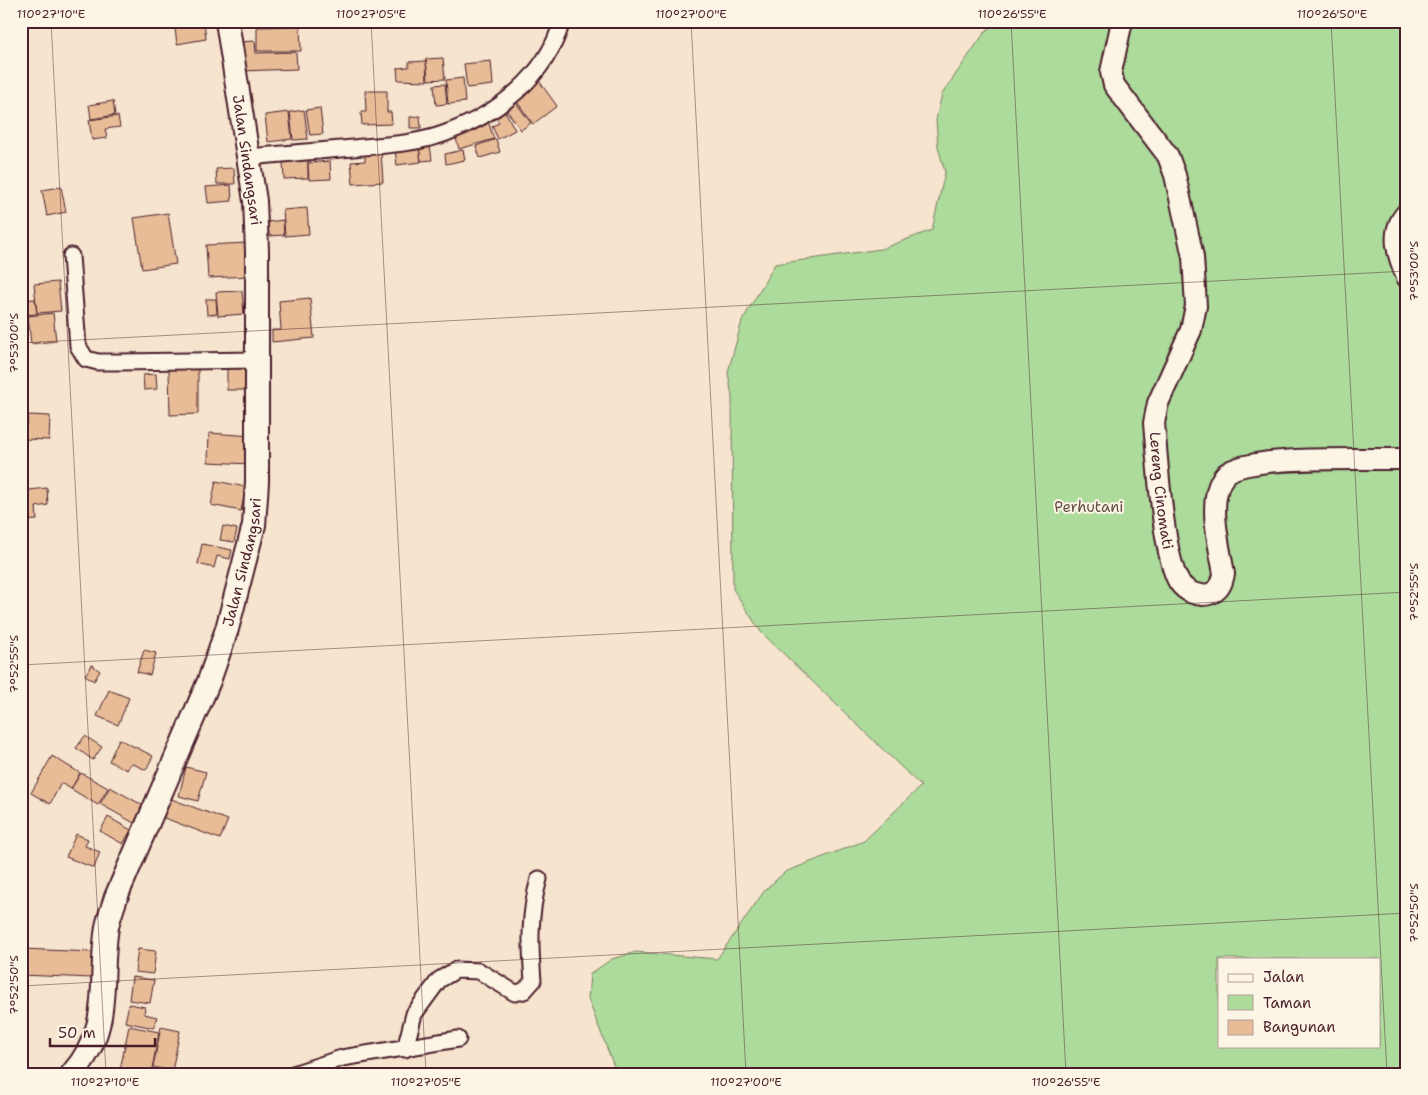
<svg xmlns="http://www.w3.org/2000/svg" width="1428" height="1095" font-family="'Shantell Sans',sans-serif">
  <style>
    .green { fill: #acdb9b; stroke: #7b7d63; fill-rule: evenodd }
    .building { fill: #e7bc97; stroke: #4a1f2b }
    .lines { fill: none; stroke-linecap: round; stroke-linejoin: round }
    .minor-casing { stroke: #4a1f2b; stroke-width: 19 }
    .secondary-casing { stroke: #4a1f2b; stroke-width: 24 }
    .primary-casing { stroke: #4a1f2b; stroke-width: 26 }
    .minor { stroke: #fcf5e5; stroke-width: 15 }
    .secondary { stroke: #fcf5e5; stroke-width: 20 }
    .primary { stroke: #fcf5e5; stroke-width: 22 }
    .ticks { fill: none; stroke: #4a1f2b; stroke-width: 1; stroke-opacity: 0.45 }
    .labels { text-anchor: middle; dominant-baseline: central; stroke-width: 4; stroke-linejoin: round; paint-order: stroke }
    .street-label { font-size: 15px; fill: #4a1f2b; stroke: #fcf5e5 }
    .park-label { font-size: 15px; fill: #624e47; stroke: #fcf5e5 }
    .neatline { fill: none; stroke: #4a1f2b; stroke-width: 2 }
    .ticks-label { font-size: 12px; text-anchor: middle; fill: #4a1f2b }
  </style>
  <rect width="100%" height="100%" fill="#f6e4ce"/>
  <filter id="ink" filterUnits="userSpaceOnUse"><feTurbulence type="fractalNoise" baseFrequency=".02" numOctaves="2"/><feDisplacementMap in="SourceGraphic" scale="10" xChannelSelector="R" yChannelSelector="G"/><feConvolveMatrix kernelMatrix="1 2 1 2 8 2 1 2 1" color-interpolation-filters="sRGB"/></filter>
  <g filter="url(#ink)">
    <path class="green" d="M997,21H1407V1074H617L588,999L590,974L612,959L636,952L717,959L765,890L785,872L864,841L921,786L761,632L733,589L732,397L728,372L742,321L775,264L881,249L932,230L945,172L938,147L936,120L942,94L985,32ZM1219,959H1379V1046H1219Z"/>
    <g class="building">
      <polygon points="174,21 204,21 206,39 177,44"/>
      <polygon points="300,26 301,51 257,51 257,27"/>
      <polygon points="255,41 256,53 296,52 297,69 241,71 240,42"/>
      <polygon points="443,58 445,79 428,80 426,59"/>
      <polygon points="426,61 427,81 398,80 397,68 409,67 409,62"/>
      <polygon points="491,61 493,85 467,88 464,64"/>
      <polygon points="463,78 465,102 448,104 446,80"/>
      <polygon points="539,81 557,106 533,124 515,99"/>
      <polygon points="445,84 447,104 436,105 434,85"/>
      <polygon points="365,91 387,91 387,112 391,112 392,124 362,125 361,112 366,112"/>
      <polygon points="514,100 531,123 521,130 504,107"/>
      <polygon points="113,101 115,115 91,119 89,105"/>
      <polygon points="503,107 515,130 498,139 492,126 499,123 493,112"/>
      <polygon points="320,108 323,134 310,135 306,110"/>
      <polygon points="304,110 308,139 293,140 290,112"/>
      <polygon points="289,112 292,139 268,142 265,115"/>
      <polygon points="118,116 120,127 105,129 107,138 92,140 89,120"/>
      <polygon points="420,116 421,128 410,128 410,117"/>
      <polygon points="488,121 494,139 459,149 455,135 476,129 475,125"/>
      <polygon points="496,139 500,152 480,158 476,146"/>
      <polygon points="430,145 432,160 421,161 419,146"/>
      <polygon points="419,147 421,162 397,165 395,150"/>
      <polygon points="463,150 465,160 446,164 445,154"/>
      <polygon points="381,151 383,182 353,184 351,162 365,161 365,152"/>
      <polygon points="301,155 310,155 311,161 308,161 308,178 284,179 283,162 301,161"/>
      <polygon points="330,161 331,179 309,180 308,163"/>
      <polygon points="234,168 235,184 217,184 216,169"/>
      <polygon points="231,185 232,201 208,203 206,187"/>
      <polygon points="61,187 66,212 47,216 42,190"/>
      <polygon points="307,208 309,234 285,236 283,210"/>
      <polygon points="168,213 176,264 142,269 134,218"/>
      <polygon points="283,220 284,235 269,236 268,222"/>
      <polygon points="247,243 249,276 208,278 206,245"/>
      <polygon points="58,282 61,311 37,313 34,284"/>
      <polygon points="242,291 244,314 218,316 216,292"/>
      <polygon points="310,298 314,338 272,342 272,330 281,330 279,301"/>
      <polygon points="35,299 37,314 21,315 21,300"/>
      <polygon points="206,299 216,299 217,314 207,315"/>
      <polygon points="53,313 56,341 31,344 28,316"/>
      <rect x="227" y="367" width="18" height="23"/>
      <polygon points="169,369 198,369 198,414 170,415"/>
      <polygon points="156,374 157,389 144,390 143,375"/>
      <polygon points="28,415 50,416 49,440 23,439 23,425 27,425"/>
      <polygon points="209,433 253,436 251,464 208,462"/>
      <polygon points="216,481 246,487 241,511 211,505"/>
      <polygon points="47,488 48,505 36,507 37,520 21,521 21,491"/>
      <polygon points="223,526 237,529 234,542 220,540"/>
      <polygon points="202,544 232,550 230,559 217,556 214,568 198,564"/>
      <polygon points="144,650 156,653 150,675 137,672"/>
      <polygon points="92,665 100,671 94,681 85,675"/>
      <polygon points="109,690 129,698 118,725 97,716"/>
      <polygon points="85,736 102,747 93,760 76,748"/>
      <polygon points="119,739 153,756 146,770 131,763 127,770 109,761"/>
      <polygon points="52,756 80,773 71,789 61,783 50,804 31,793"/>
      <polygon points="186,767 206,772 198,801 179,796"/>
      <polygon points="81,773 108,788 98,805 71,789"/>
      <polygon points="110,787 144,806 134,823 100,804"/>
      <polygon points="166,797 228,820 220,839 159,816"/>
      <polygon points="108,817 131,830 123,844 100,831"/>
      <polygon points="76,834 88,839 85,846 100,852 94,868 66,857"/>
      <polygon points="22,949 93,952 92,978 21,975"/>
      <polygon points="138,949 156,951 153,974 135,972"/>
      <polygon points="132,977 154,980 150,1003 129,1000"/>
      <polygon points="129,1004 145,1007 144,1014 157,1017 154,1028 125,1022"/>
      <polygon points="129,1026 159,1032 151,1074 120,1070"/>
      <polygon points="161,1027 180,1031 172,1071 153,1067"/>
    </g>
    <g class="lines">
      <g class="minor-casing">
        <g id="minor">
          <path d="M247,157C282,154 318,151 353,148C384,145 417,144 446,133C498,114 547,76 562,21"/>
          <polyline points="71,256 78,346 86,359 98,362 119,362 257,360"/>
          <path d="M405,1049L414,1014L439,980L456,970L479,971L515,993L524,991L533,981C530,945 529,914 539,879"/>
          <polyline points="293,1074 342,1058 458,1039"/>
        </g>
      </g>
      <g class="secondary-casing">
        <g id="secondary">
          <path id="s1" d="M1122,21L1111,72L1114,85L1168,156L1175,175L1193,257L1196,306L1191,330L1158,403L1154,423C1157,456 1163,557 1179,582C1186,592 1198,597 1209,594C1219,591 1222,584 1224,574C1220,548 1205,496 1226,474C1247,454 1373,460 1407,459"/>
          <path d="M1407,213C1389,232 1398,256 1407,277"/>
        </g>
      </g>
      <g class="primary-casing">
        <g id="primary">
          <path id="s2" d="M72,1074C114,1026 98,983 107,927C109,917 113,907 116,897L209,681L227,629L254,525L257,482V251L255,201L227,21"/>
        </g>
      </g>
      <use href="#minor" class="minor"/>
      <use href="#secondary" class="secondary"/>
      <use href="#primary" class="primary"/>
    </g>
  </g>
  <path class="ticks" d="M51,21L106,1074M371,21L426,1074M691,21L746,1074M1011,21L1066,1074M1331,21L1387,1074M21,22L39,21M21,343L1407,271M21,665L1407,592M21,986L1407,913"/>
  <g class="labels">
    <g class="street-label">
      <text transform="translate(247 160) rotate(82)">Jalan Sindangsari</text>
      <text stroke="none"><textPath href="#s1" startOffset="501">Lereng Cinomati</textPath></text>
      <text stroke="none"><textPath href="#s2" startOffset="545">Jalan Sindangsari</textPath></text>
    </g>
    <g class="park-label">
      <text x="1089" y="507">Perhutani</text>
    </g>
  </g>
  <rect width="1428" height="1095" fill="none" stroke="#fcf5e5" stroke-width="55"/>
  <rect x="1218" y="958" width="162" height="90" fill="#fcf5e5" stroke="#b59f9b"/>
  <rect x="1228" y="974" width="25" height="8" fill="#fcf5e5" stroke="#b59f9b"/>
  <text x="1263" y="982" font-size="15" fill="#4a1f2b">Jalan</text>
  <rect x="1228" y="995" width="25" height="15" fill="#acdb9b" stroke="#b59f9b"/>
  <text x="1263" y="1008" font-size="15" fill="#4a1f2b">Taman</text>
  <rect x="1228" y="1020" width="25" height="15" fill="#e7bc97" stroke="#b59f9b"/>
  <text x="1263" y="1032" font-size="15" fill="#4a1f2b">Bangunan</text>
  <path d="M50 1038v8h105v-8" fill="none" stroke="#4a1f2b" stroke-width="2.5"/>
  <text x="58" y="1038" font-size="15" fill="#4a1f2b" stroke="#fcf5e5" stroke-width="4" paint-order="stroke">50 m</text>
  <rect x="28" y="28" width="1372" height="1040" class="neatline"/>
  <g class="ticks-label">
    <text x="51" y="18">110°27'10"E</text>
    <text x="371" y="18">110°27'05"E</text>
    <text x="691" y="18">110°27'00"E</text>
    <text x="1012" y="18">110°26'55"E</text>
    <text x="1332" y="18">110°26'50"E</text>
    <text transform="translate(1414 271) rotate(-90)" y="4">7°53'00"S</text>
    <text transform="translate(14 343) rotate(-90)" y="4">7°53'00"S</text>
    <text transform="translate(1414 592) rotate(-90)" y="4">7°52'55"S</text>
    <text transform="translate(14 664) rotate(-90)" y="4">7°52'55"S</text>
    <text transform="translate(1414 913) rotate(-90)" y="4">7°52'50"S</text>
    <text transform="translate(14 985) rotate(-90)" y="4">7°52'50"S</text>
    <text x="105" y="1086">110°27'10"E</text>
    <text x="426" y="1086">110°27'05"E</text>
    <text x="746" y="1086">110°27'00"E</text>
    <text x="1066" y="1086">110°26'55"E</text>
  </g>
</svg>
